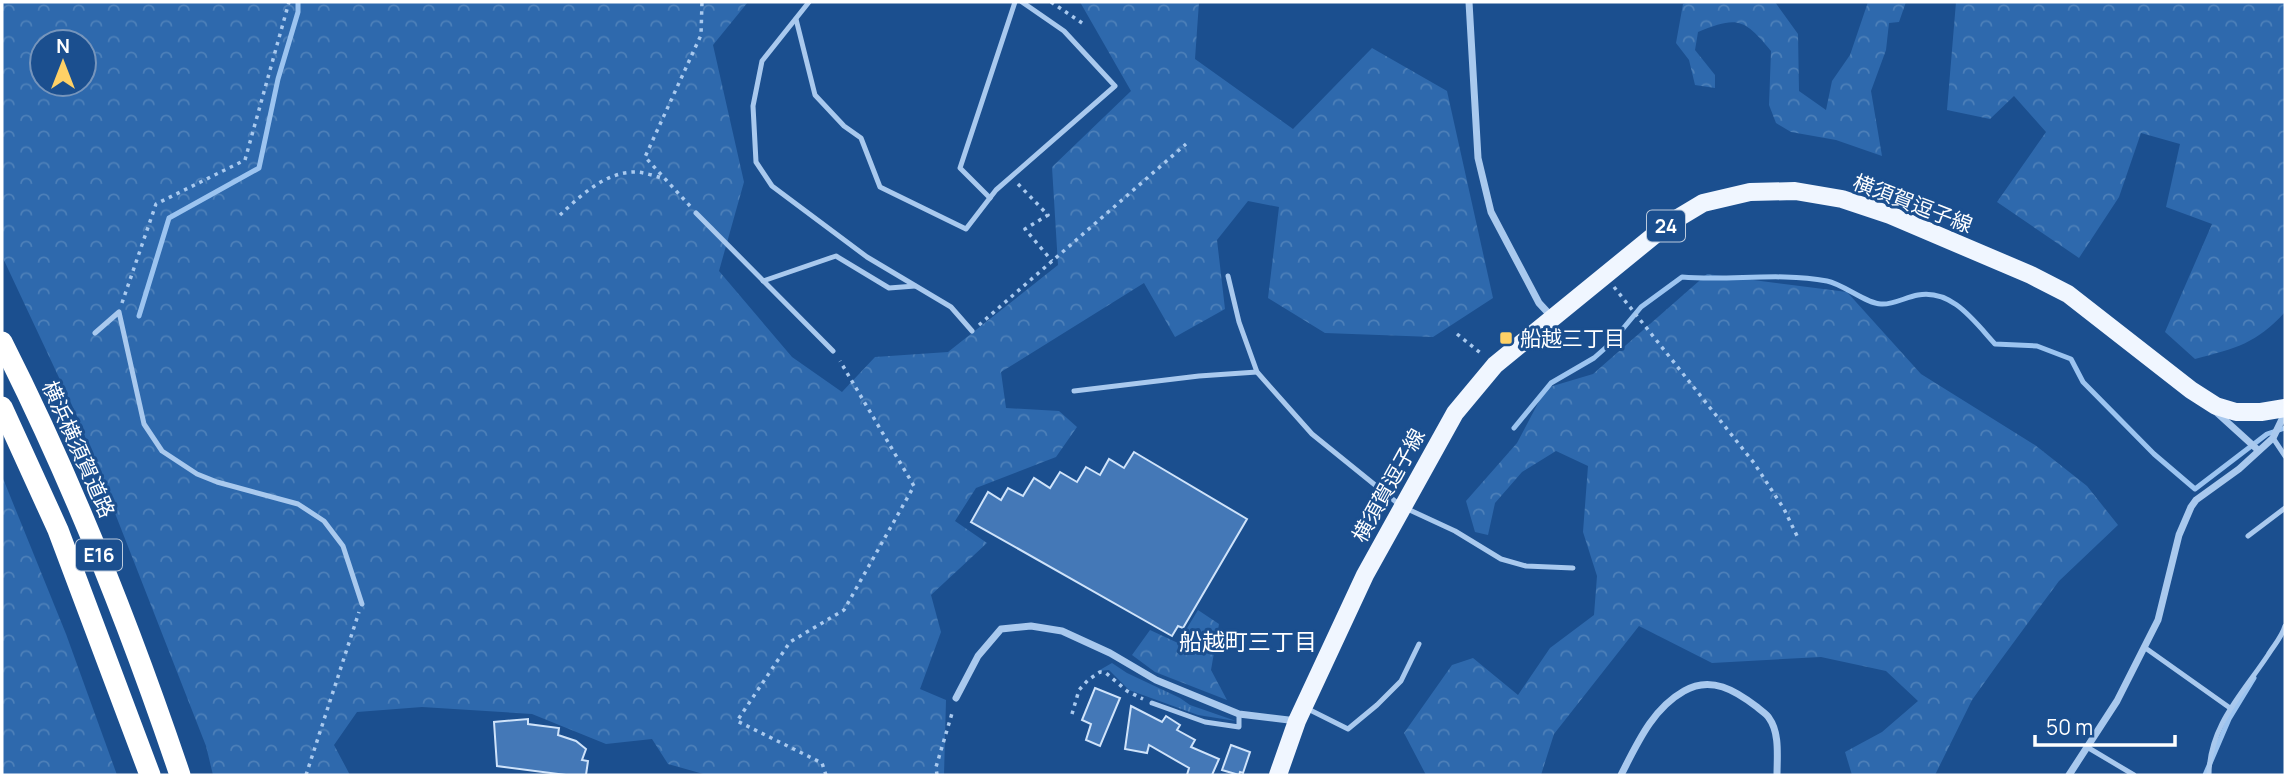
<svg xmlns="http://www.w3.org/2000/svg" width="2287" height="777" font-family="Manrope,'Noto Sans JP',sans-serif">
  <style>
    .grass { fill: url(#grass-tufts) }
    .forest { fill: url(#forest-crowns); fill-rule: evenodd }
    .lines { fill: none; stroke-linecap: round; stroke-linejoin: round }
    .stream { stroke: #9cc4f0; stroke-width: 5 }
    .building { fill: #4478b7; stroke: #cfe3fa; stroke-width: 2 }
    .path { stroke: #a9c9ee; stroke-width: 3.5; stroke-dasharray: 3.5 5; stroke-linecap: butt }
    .lane { stroke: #a9c9ee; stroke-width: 5 }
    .street { stroke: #a9c9ee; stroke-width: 7 }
    .primary { stroke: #f0f6ff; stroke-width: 18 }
    .highway { stroke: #fff; stroke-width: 21 }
    .poi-dot { fill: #ffd166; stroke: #1b4f8f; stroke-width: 2.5 }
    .labels { text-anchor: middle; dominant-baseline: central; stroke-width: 6; stroke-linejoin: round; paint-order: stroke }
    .shield { fill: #1b4f8f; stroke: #bbcadd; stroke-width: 2 }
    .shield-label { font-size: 19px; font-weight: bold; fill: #fff }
    .street-label { font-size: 21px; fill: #fff; stroke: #1b4f8f }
    .poi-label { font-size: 21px; fill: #fff; stroke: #1b4f8f; text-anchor: start }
    .neighbourhood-label { font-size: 23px; fill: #fff; stroke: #1b4f8f }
  </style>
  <defs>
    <pattern id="grass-tufts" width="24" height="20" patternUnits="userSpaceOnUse" patternTransform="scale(1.75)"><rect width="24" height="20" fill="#2e69ad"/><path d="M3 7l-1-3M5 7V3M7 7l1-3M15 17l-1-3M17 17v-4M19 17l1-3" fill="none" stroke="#4d80b9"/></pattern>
    <pattern id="forest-crowns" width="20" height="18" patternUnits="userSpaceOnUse" patternTransform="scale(1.75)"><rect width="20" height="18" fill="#2e69ad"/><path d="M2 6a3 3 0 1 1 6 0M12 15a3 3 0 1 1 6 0" fill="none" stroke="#4d80b9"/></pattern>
  </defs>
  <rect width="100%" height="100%" fill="#1b4f8f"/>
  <polygon class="grass" points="1112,663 1127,673 1180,698 1190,705 1236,721 1198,715 1129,690 1109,670 1098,671"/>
  <g class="forest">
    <path d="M2,2H748L713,45L744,182L719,271L792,357L842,392L875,357L948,352L1058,265L1052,167L1131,91L1080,2H1199L1195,59L1293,129L1372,48L1447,91L1493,298L1433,337L1325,333L1268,298L1279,207L1248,201L1217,240L1225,309L1175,337L1144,283L1001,372L1006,408L1059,411L1077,427L1056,457L976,488L955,521L987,543L931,595L941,632L920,689L946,700L944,775H707L668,764L652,739L606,744L532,714L422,707L357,712L334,745L350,775H213L206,746L77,416L2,256ZM42,42H84V84H42Z"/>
    <path d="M1689,2H1775L1798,34L1799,91L1826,110L1832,81L1850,55L1868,2H1906L1899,22L1889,23L1886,50L1871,91L1882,156L1836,140L1791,132L1776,123L1769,105L1771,51C1744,18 1737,16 1698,32L1695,50L1715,75V88L1695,85L1689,60L1676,43L1683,4Z"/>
    <path d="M1956,2H2285V312C2256,344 2236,348 2195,359L2165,332L2212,224L2166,207L2180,144L2141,133L2119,197L2079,258L1997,202L2046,132L2014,96L1990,119L1947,110Z"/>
    <polygon points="1707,274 1847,292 1921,374 2035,445 2087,486 2118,525 2059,581 1997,665 1972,700 1935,775 1852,775 1845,752 1882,732 1918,701 1886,671 1821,657 1712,663 1639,626 1554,734 1541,775 1426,775 1404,733 1452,665 1473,658 1518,695 1550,648 1594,615 1597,576 1583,532 1588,466 1556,451 1522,472 1495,503 1488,535 1475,532 1466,501 1517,443 1546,388 1593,374"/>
    <polygon points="2,476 66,634 117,775 2,775"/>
    <polygon points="1198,610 1219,624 1211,670 1227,700 1155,672 1132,655 1150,630 1178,643"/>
  </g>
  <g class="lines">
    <g class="stream">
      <polyline points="139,316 169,218 259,168 278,79 298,12 298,2"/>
      <path d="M1514,428L1551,383L1594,358L1611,343L1641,307L1682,277C1730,281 1779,272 1827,281C1843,284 1867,304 1881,304C1893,305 1906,297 1918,295C1952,289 1974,321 1995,344L2037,346L2071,359L2083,382L2154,454L2195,489L2267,434L2285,428"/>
      <polyline points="2205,775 2229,719 2254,678"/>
    </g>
  </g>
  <g class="building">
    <polygon points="1134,452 1247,519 1183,628 1178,626 1172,636 971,522 988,492 1001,500 1008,488 1023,496 1034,478 1050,488 1060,472 1077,482 1086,467 1100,475 1109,459 1124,468"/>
    <polygon points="1095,688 1120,698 1100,746 1086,740 1091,724 1082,720"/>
    <polygon points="1131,706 1162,722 1166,716 1180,725 1177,730 1195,740 1191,747 1219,759 1212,775 1187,775 1189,768 1149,745 1147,753 1125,749"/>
    <polygon points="528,719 528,724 559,728 558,735 576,741 586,749 582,760 588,761 586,775 566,775 497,766 494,722"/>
    <polygon points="1231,745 1250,752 1243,773 1240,772 1239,775 1222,770"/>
  </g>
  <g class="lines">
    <g class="path">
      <polyline points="1051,2 1085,25"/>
      <polyline points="1018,184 1048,215 1025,229 1052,261"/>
      <polyline points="690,206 645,157 701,35 702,2"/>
      <path d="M560,215C580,196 605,172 635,172C644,172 654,176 662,178"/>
      <polyline points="1614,287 1754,463 1784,509 1799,540"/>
      <polyline points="122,303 156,204 245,160 289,2"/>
      <polyline points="979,325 1186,144"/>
      <polyline points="1457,334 1483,355"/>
      <polyline points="1072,714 1079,690 1088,680 1100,672 1106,673 1127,691 1143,699"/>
      <polyline points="306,775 359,612"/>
      <polyline points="826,775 822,763 737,721 790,642 844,610 914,486 840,361"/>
      <polyline points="937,775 936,767 953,710"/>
    </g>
    <g class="lane">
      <polyline points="809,2 762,61 753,106 756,162 772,186 867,257 951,307 972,331"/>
      <polyline points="796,19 815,95 844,126 861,138 880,187 966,229 996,190 1115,86 1064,31 1022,2"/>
      <polyline points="990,198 960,168 1015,2"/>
      <polyline points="696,213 833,351"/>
      <polyline points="1228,276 1239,322 1257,372 1312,434 1401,506 1455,531 1501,559 1526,566 1573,568"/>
      <polyline points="763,281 836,256 889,288 915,286"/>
      <polyline points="95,333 119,312 144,424 162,451 197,474 217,482 298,504 324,521 343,546 362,604"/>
      <polyline points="1074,391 1199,376 1257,372"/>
      <polyline points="2273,438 2285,456"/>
      <polyline points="2248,536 2285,508"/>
      <polyline points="2144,647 2230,708"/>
      <polyline points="1152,703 1205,722 1239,727 1239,714"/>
      <polyline points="1306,708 1348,729 1377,705 1401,681 1419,644"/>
      <polyline points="2087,747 2134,775"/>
      <path d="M2209,775C2209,726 2243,693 2268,655C2274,645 2282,637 2285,626"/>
    </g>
    <g class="street">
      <polyline points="1469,2 1478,158 1491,212 1539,303 1552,317"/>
      <polyline points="2215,411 2258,450"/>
      <polyline points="956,698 978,656 1001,629 1031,626 1062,631 1110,653 1156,680 1239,714 1297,721"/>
      <path d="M1621,775C1637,744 1652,709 1684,691C1711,675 1736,691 1757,707C1760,710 1767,714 1769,718C1780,733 1777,757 1777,775"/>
      <polyline points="2069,775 2117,701 2158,620 2179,535 2191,507 2196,500 2239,469 2273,438 2285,413"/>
    </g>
    <polyline class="primary" points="1278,775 1297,721 1365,575 1455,413 1495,365 1668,224 1703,203 1750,192 1795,191 1842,199 1890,215 2031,275 2068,294 2191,390 2216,406 2236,412 2261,412 2285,408"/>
    <g class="highway">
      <path d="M2,342C73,482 130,627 180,775"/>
      <polyline points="2,407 58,530 150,775"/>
    </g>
  </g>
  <rect class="poi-dot" x="1499" y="331" width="14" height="14" rx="3.5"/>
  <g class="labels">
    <g class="shield">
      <rect x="1647" y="210.5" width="38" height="31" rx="5"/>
      <rect x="76" y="539.5" width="46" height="31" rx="5"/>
    </g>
    <g class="shield-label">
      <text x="1666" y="226">24</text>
      <text x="99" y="555">E16</text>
    </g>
    <g class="street-label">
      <text transform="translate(1913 203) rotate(21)">横須賀逗子線</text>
      <text transform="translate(79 449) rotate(66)">横浜横須賀道路</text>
      <text transform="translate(1388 485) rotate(-61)">横須賀逗子線</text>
    </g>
    <g class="poi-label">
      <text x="1520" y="338">船越三丁目</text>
    </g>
    <g class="neighbourhood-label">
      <text x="1248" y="641">船越町三丁目</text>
    </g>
  </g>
  <rect width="2287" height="777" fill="none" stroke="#ffffff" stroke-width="7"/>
  <g transform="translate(63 63)"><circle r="33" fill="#1b4f8f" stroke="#7695bc" stroke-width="2"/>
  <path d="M0-5L12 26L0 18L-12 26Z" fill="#ffd166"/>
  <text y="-10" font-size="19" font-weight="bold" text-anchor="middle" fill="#ffffff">N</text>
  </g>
  <path d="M2035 735v10h140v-10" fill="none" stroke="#ffffff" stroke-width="3.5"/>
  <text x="2046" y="735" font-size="21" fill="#ffffff" stroke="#1b4f8f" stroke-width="5" paint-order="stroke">50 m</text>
</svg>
